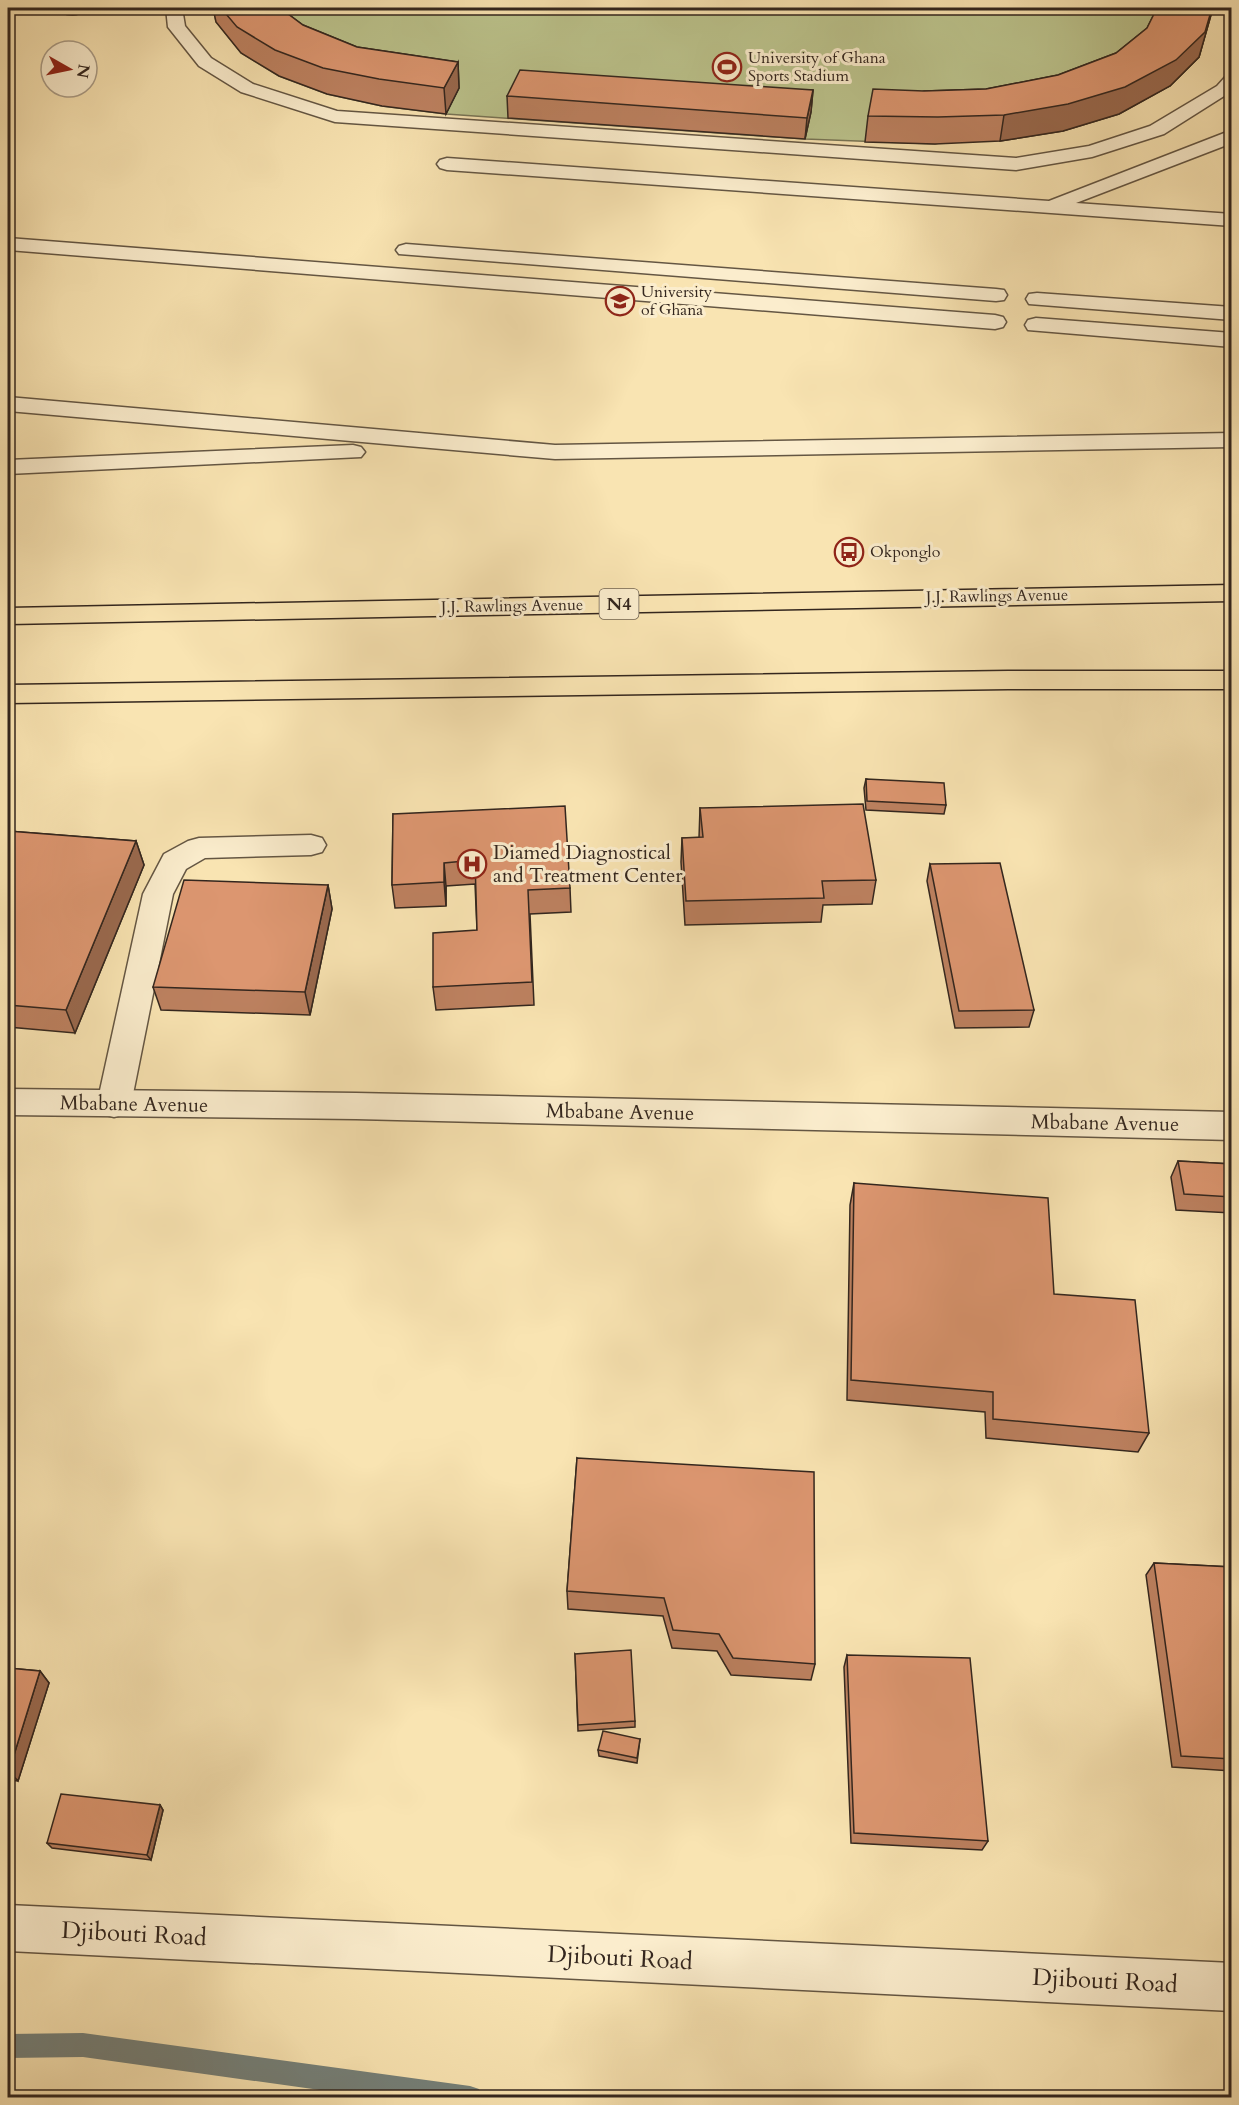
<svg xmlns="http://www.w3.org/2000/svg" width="1239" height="2105" font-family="Cardo,serif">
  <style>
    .green { fill: #bcc48d; stroke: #787556; stroke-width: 1.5 }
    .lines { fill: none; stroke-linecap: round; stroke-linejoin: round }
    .stream { fill: #758079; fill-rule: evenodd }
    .service-casing { stroke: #645643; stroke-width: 3 }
    .minor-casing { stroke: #645643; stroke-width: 3 }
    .trunk-casing { stroke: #33261e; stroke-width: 3 }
    .service { fill: #fbedcd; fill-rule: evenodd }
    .minor { fill: #fbedcd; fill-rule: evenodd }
    .trunk { fill: #f9e4b2; fill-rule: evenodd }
    .wall { fill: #bd8160; stroke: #33261e; stroke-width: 1.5 }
    .shaded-wall { fill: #9a694e; stroke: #33261e; stroke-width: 1.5 }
    .building { fill: #dc9670; stroke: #33261e; stroke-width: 1.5 }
    .labels { text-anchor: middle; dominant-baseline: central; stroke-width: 6; stroke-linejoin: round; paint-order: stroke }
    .far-poi-label { font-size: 16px; fill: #33261e; stroke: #fbedcd; text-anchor: start }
    .far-street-label { font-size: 16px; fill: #33261e; stroke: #fbedcd }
    .shield { fill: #fbedcd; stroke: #6f6252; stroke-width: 1.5 }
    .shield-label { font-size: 18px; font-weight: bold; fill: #33261e }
    .poi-label { font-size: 20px; fill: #33261e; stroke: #fbedcd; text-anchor: start }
    .street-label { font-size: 20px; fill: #33261e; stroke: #fbedcd }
    .near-street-label { font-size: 24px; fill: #33261e; stroke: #fbedcd }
  </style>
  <rect width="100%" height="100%" fill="#f9e4b2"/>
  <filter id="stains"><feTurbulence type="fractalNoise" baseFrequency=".00333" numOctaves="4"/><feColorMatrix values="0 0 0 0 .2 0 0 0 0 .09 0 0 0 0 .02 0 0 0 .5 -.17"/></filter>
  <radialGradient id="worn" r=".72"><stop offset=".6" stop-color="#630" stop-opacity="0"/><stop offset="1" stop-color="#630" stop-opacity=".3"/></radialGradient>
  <polygon class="green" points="213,8 1203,8 1209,21 1199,57 1170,86 935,144 805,139 446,114 382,106 327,94 279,76 241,53 216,22"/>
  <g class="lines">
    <polygon class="stream" points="83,2033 470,2086 479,2089 482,2098 377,2098 83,2057 8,2058 8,2034"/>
    <g class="service-casing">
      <g id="service">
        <path d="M66,8H83C79,15 75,15 67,14L65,10Z"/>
        <polygon points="166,8 182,8 185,26 211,58 253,84 337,111 1016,158 1089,146 1150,126 1217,86 1226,76 1232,75 1232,91 1164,134 1092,157 1016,170 335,122 241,92 199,66 168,27"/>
        <polygon points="1232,130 1232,143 1076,203 1232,214 1232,226 447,170 440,168 437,164 440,160 447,158 1049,201"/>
        <polygon points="8,238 995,315 1003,317 1006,322 1003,327 995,329 8,250"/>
        <polygon points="406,244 996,289 1004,290 1007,295 1004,300 996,301 399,254 396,250 399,246"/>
        <polygon points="1037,293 1232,307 1232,320 1029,304 1026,299 1029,294"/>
        <polygon points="1036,318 1232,333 1232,347 1028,330 1025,325 1028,320"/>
        <polygon points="8,397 555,445 1232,433 1232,447 555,459 8,411"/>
        <polygon points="353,445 361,447 365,452 361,457 8,474 8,460"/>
        <polygon points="311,835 322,838 326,845 322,852 311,855 205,858 186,869 173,894 131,1104 126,1114 114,1117 102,1114 97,1104 143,894 164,854 188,841 199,838"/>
      </g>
    </g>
    <g class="minor-casing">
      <g id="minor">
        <polygon points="8,1089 356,1093 1232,1112 1232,1140 356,1119 8,1115"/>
        <polygon points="8,1905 1232,1963 1232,2011 8,1951"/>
      </g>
    </g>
    <g class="trunk-casing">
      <g id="trunk">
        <polygon points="1232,585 1232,601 8,624 8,608"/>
        <polygon points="1008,671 1232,671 1232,689 1008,689 8,703 8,685"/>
      </g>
    </g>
    <use href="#service" class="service"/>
    <use href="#minor" class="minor"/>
    <use href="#trunk" class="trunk"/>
  </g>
  <g class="wall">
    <polygon points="213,8 280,8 303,25 357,47 458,62 459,88 446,114 382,106 327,94 279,76 241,53 216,22"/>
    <polygon points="1153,8 1213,8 1199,57 1170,86 1119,114 1063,131 1000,141 935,144 865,142 868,116 924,91 986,89 1058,75 1116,53 1147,28 1155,12"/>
    <polygon points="813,90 811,112 805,139 508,118 507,96"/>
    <polygon points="866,779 946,805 944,814 866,810 864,788"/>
    <polygon points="700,808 876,880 872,904 823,905 821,922 685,925 681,862 682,838 699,838"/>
    <polygon points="393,814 570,888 571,912 530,914 534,1005 436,1010 433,987 477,930 475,884 446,886 446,906 395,908 392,885"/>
    <polygon points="8,831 136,841 144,865 75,1033 8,1027"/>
    <polygon points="930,864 1034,1010 1029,1027 955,1028 927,881"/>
    <polygon points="328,885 332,909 310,1015 161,1010 153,987"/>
    <polygon points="1178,1161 1232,1164 1232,1213 1176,1210 1171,1177"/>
    <polygon points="854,1183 1054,1294 1149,1433 1138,1452 986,1438 985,1412 847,1400 850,1205"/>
    <polygon points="577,1458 815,1664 811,1680 731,1675 717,1651 672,1648 663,1616 568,1609 567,1591"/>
    <polygon points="1154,1563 1232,1567 1232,1771 1172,1767 1146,1575"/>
    <polygon points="575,1654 635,1721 635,1727 578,1731"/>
    <polygon points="847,1655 988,1841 982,1850 851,1843 844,1667"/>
    <polygon points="8,1668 40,1671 49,1683 18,1781 8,1780"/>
    <polygon points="640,1739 637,1763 599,1756 598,1750"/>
    <polygon points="160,1805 163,1810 151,1860 52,1848 47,1843"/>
  </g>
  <g class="shaded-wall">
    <polygon points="1213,8 1199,57 1170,86 1119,114 1063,131 1000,141 1004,115"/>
    <polygon points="458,62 459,88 446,114 444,88"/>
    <polygon points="813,90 811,112 805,139 807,118"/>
    <polygon points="136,841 144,865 75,1033 66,1010"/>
    <polygon points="444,863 446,886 446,906 444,882"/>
    <polygon points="328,885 332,909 310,1015 305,992"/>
    <polygon points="40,1671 49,1683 18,1781 9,1771"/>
    <polygon points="160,1805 163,1810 151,1860 147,1855"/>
  </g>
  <g class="building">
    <polygon points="221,8 280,8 303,25 357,47 458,62 444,88 379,79 323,68 275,50 237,27"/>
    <polygon points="1157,8 1212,8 1205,32 1176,60 1125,87 1068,104 1004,115 938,117 868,116 873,89 924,91 986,89 1058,75 1116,53 1147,28"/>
    <polygon points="520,70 813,90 807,118 507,96"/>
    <polygon points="866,779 944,783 946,805 867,801"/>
    <polygon points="863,804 876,880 822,881 824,898 686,901 682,838 703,837 700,808"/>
    <polygon points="565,806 570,888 528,890 532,982 433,987 433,933 477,930 475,860 444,863 444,882 392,885 393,814"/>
    <polygon points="8,831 136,841 66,1010 8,1005"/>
    <polygon points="1000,863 1034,1010 959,1011 930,864"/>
    <polygon points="184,880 328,885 305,992 153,987"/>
    <polygon points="1178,1161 1232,1164 1232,1197 1184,1194"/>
    <polygon points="854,1183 1048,1198 1054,1294 1135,1300 1149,1433 993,1419 993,1392 851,1380"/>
    <polygon points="577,1458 814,1472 815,1664 733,1658 719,1634 673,1630 664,1598 567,1591"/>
    <polygon points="1154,1563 1232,1567 1232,1759 1181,1756"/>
    <polygon points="631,1650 635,1721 578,1725 575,1654"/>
    <polygon points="847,1655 970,1658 988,1841 854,1833"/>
    <polygon points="8,1668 40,1671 9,1771 8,1770"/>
    <polygon points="603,1731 640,1739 637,1758 598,1750"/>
    <polygon points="61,1794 160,1805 147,1855 47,1843"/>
  </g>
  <defs>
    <g id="stadium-ring" transform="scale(1.5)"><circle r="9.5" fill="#fbedcd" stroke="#8f2418" stroke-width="1.5"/><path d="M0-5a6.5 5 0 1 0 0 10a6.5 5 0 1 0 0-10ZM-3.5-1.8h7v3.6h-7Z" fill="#8f2418"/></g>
    <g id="university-ring" transform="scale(1.5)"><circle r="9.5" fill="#fbedcd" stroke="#8f2418" stroke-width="1.5"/><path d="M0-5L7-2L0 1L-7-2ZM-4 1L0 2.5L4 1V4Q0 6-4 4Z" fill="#8f2418"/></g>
    <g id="bus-ring" transform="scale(1.5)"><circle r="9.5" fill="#fbedcd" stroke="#8f2418" stroke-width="1.5"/><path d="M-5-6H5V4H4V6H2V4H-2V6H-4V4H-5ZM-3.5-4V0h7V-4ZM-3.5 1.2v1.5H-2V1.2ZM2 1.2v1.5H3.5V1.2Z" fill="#8f2418"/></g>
    <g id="hospital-ring" transform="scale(1.5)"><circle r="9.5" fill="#fbedcd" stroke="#8f2418" stroke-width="1.5"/><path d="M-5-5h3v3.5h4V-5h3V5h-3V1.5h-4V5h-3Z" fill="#8f2418"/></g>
  </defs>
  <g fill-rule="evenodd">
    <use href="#stadium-ring" x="727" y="67"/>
    <use href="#university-ring" x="620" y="301"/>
    <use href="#bus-ring" x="849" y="552"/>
    <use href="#hospital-ring" x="472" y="864"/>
  </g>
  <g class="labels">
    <g class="far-poi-label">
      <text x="748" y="58">University of Ghana<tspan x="748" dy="18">Sports Stadium</tspan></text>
      <text x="641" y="292">University<tspan x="641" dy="18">of Ghana</tspan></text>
      <text x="870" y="552">Okponglo</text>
    </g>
    <g class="far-street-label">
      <text transform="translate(997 596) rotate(-1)">J.J. Rawlings Avenue</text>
      <text transform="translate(512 606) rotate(-1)">J.J. Rawlings Avenue</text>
    </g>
    <rect class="shield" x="599.5" y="589" width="39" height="30" rx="4.5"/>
    <g class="shield-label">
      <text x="619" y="604">N4</text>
    </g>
    <g class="poi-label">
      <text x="493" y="852">Diamed Diagnostical<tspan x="493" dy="23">and Treatment Center</tspan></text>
    </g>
    <g class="street-label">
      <text transform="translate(134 1104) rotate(1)">Mbabane Avenue</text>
      <text transform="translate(620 1112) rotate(1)">Mbabane Avenue</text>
      <text transform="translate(1105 1123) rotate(1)">Mbabane Avenue</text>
    </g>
    <g class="near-street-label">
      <text transform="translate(134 1934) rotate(3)">Djibouti Road</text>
      <text transform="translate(620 1958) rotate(3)">Djibouti Road</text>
      <text transform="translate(1105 1981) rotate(3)">Djibouti Road</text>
    </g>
  </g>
  <rect width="1239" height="2105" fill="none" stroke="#f9e4b2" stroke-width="30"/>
  <rect x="9" y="9" width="1221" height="2087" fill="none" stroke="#33261e" stroke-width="3"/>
  <rect x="15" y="15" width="1209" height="2075" fill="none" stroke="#33261e" stroke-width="1.5"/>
  <g transform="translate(69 69) rotate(99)"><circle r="28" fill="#fbedcd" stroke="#ab9d87" stroke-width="1.5"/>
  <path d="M0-4.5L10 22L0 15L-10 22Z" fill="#8f2418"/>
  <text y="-9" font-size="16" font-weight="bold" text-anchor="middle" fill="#33261e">N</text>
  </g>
  <rect width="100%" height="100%" filter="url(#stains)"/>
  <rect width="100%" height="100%" fill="url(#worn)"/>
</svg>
